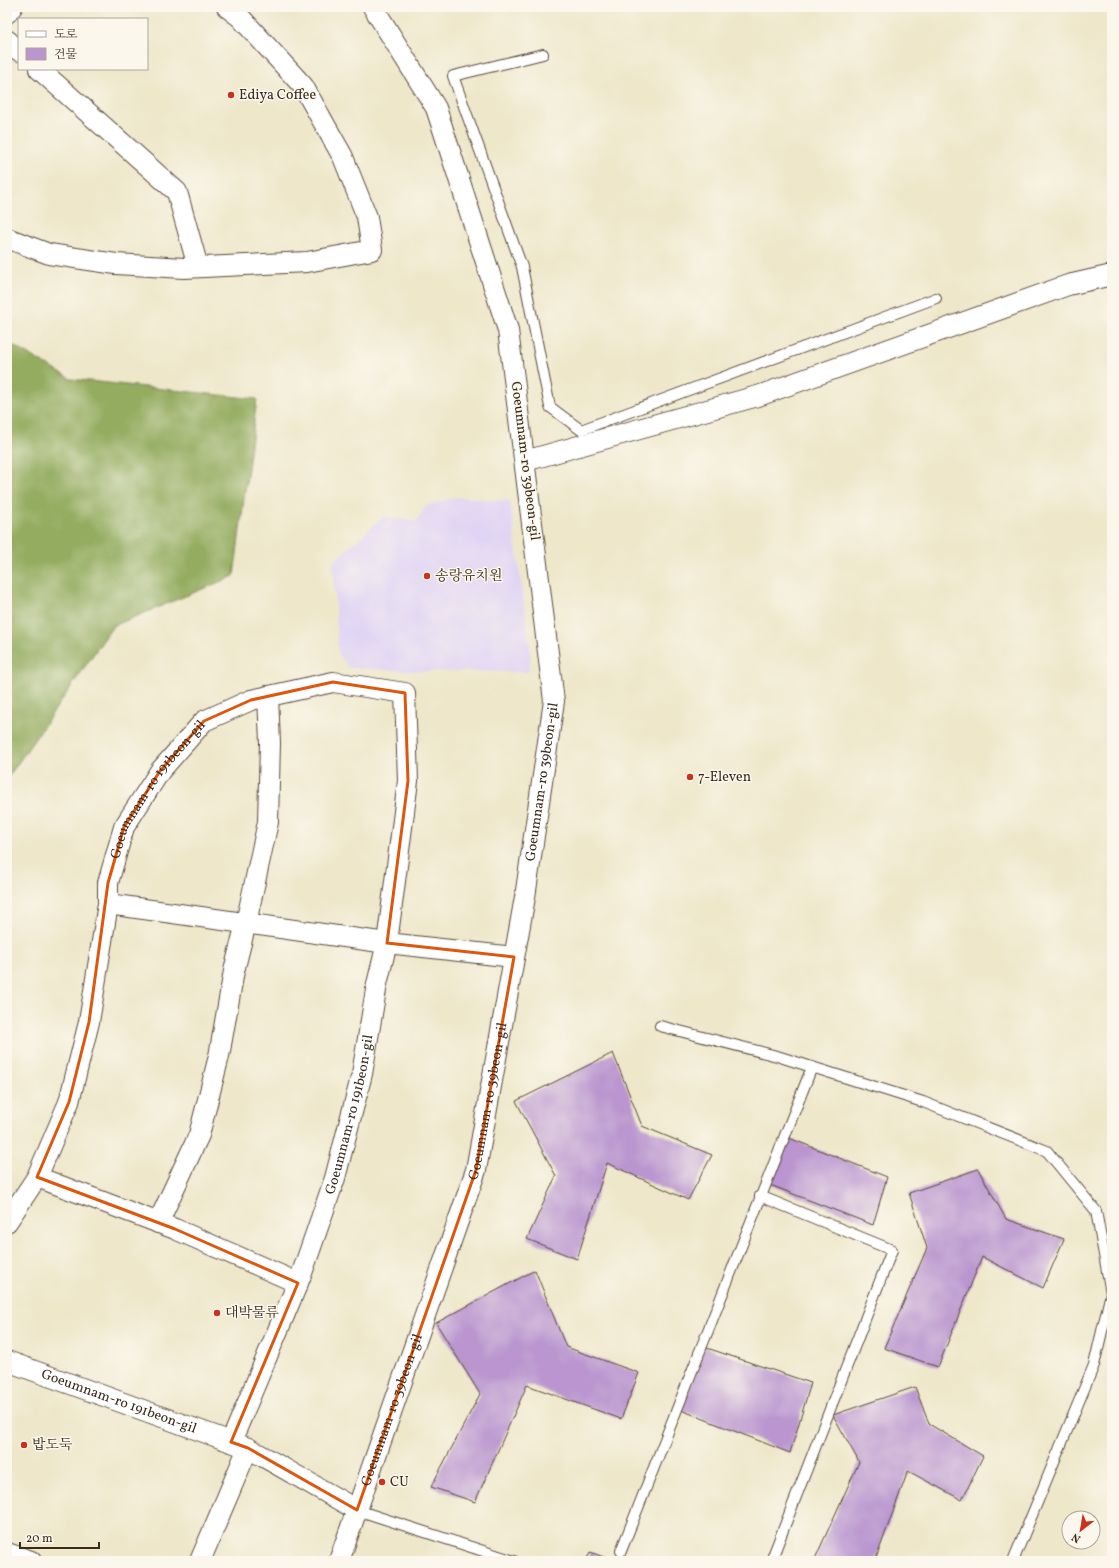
<svg xmlns="http://www.w3.org/2000/svg" width="1119" height="1568" font-family="Vollkorn,'Noto Serif KR',serif">
  <style>
    .built { fill: #e0d4f4 }
    .forest { fill: #93ac5e; stroke: #676b3e }
    .building { fill: #ba95cf }
    .lines { fill: none; stroke-linecap: round; stroke-linejoin: round }
    .service-casing { stroke: #564638; stroke-width: 12 }
    .minor-casing { stroke: #564638; stroke-width: 22 }
    .service { stroke: #fff; stroke-width: 10 }
    .minor { stroke: #fff; stroke-width: 20 }
    .marked { fill: none; stroke: #df570d; stroke-width: 3; stroke-linejoin: round }
    .poi-dot { fill: #c8321e; stroke: #fbf7ec; stroke-width: 1.5 }
    .labels { text-anchor: middle; dominant-baseline: central; stroke-width: 3; stroke-linejoin: round; paint-order: stroke }
    .poi-label { font-size: 14px; fill: #3b2a1e; stroke: #fbf7ec; text-anchor: start }
    .street-label { font-size: 14px; fill: #3b2a1e; stroke: #fbf7ec }
  </style>
  <rect width="100%" height="100%" fill="#fbf7ec"/>
  <filter id="ink" filterUnits="userSpaceOnUse"><feTurbulence type="fractalNoise" baseFrequency=".025" numOctaves="2"/><feDisplacementMap in="SourceGraphic" scale="8" xChannelSelector="R" yChannelSelector="G"/><feConvolveMatrix kernelMatrix="1 2 1 2 8 2 1 2 1" color-interpolation-filters="sRGB"/></filter>
  <filter id="wash" filterUnits="userSpaceOnUse"><feTurbulence type="fractalNoise" baseFrequency=".012" numOctaves="4" result="noise"/><feDisplacementMap in="SourceGraphic" scale="16" xChannelSelector="R" yChannelSelector="G"/><feGaussianBlur stdDeviation="0.9" result="paint"/><feColorMatrix in="noise" values="0 0 0 0 0 0 0 0 0 0 0 0 0 0 0 0 0 1.4 0 .05"/><feComposite in="paint" operator="in"/></filter>
  <g filter="url(#wash)">
    <rect width="100%" height="100%" fill="#eee7ca"/>
    <polygon class="built" points="456,497 510,501 531,656 528,672 411,671 348,668 338,652 333,562 383,517 416,521 426,506"/>
    <polygon class="forest" points="7,342 71,379 257,399 234,576 113,626 7,779"/>
    <g id="blocks">
      <g class="building">
        <polygon points="613,1053 642,1126 712,1155 688,1200 607,1163 577,1259 527,1239 556,1176 516,1101"/>
        <polygon points="789,1138 887,1177 873,1225 770,1185"/>
        <polygon points="978,1169 1006,1219 1064,1239 1043,1288 982,1257 938,1367 884,1348 927,1248 909,1193"/>
        <polygon points="535,1270 566,1347 639,1373 621,1419 527,1385 475,1502 431,1487 480,1394 436,1323"/>
        <polygon points="704,1347 811,1383 790,1453 681,1410"/>
        <polygon points="915,1387 929,1424 983,1456 962,1500 908,1471 875,1561 814,1561 859,1462 833,1415"/>
        <polygon points="590,1552 615,1561 586,1561"/>
      </g>
    </g>
  </g>
  <g filter="url(#ink)">
    <use href="#blocks" fill-opacity="0" stroke="#564638" stroke-width="1"/>
    <g class="lines">
      <g class="service-casing">
        <g id="service">
          <polyline points="543,54 453,76 522,267 550,407 581,430 936,298"/>
          <polyline points="660,1026 777,1056 923,1102 1047,1151 1096,1211 1111,1293 1094,1365 1013,1561"/>
          <polyline points="760,1196 892,1250 771,1561"/>
          <polyline points="357,1510 514,1561"/>
          <polyline points="621,1551 812,1067"/>
        </g>
      </g>
      <g class="minor-casing">
        <g id="minor">
          <polyline points="7,13 12,7"/>
          <polyline points="7,40 19,51"/>
          <polyline points="39,69 177,192 198,267"/>
          <polyline points="7,238 49,254 116,264 184,268 307,262 372,250 367,217 343,157 303,86 240,17 227,7"/>
          <polyline points="525,461 761,395 1068,285 1112,275"/>
          <polyline points="37,1177 175,1229 298,1283"/>
          <polyline points="7,1222 37,1177 69,1102 89,1022 108,904"/>
          <polyline points="158,1223 199,1135 219,1056 234,971 246,923 268,822 270,743 268,696"/>
          <path id="s1" d="M7,1361L248,1448L357,1510"/>
          <path id="s2" d="M231,1442L302,1273L335,1178L362,1074L377,984L387,943L108,904V883L124,827L160,771L204,721L251,700L333,682L405,693L408,781L387,943L514,957"/>
          <polyline points="7,1553 31,1561"/>
          <polyline points="200,1561 248,1448"/>
          <path id="s3" d="M339,1561L476,1170L525,897L554,701L508,330L436,108L373,7"/>
        </g>
      </g>
      <use href="#service" class="service"/>
      <use href="#minor" class="minor"/>
    </g>
  </g>
  <path class="marked" d="M333,682L405,693L408,781L387,943L514,957L476,1170L357,1510L248,1448L231,1442L298,1283L175,1229L37,1177L69,1102L89,1022L108,883L124,827L160,771L204,721L251,700Z"/>
  <g class="poi-dot">
    <circle cx="231" cy="95" r="4"/>
    <circle cx="427" cy="576" r="4"/>
    <circle cx="690" cy="777" r="4"/>
    <circle cx="217" cy="1313" r="4"/>
    <circle cx="24" cy="1445" r="4"/>
    <circle cx="382" cy="1482" r="4"/>
  </g>
  <g class="labels">
    <g class="poi-label">
      <text x="239" y="95">Ediya Coffee</text>
      <text x="435" y="576">송랑유치원</text>
      <text x="698" y="777">7-Eleven</text>
      <text x="225" y="1313">대박물류</text>
      <text x="32" y="1445">밥도둑</text>
      <text x="390" y="1482">CU</text>
    </g>
    <g class="street-label">
      <text transform="translate(525 461) rotate(83)">Goeumnam-ro 39beon-gil</text>
      <text stroke="none"><textPath href="#s3" startOffset="808">Goeumnam-ro 39beon-gil</textPath></text>
      <text stroke="none"><textPath href="#s2" startOffset="935">Goeumnam-ro 191beon-gil</textPath></text>
      <text stroke="none"><textPath href="#s3" startOffset="484">Goeumnam-ro 39beon-gil</textPath></text>
      <text stroke="none"><textPath href="#s2" startOffset="349">Goeumnam-ro 191beon-gil</textPath></text>
      <text stroke="none"><textPath href="#s1" startOffset="119">Goeumnam-ro 191beon-gil</textPath></text>
      <text stroke="none"><textPath href="#s3" startOffset="160">Goeumnam-ro 39beon-gil</textPath></text>
    </g>
  </g>
  <rect width="1119" height="1568" fill="none" stroke="#fbf7ec" stroke-width="24"/>
  <rect x="18" y="18" width="130" height="52" fill="#fbf7ec" stroke="#aea59a"/>
  <rect x="26" y="31" width="20" height="6" fill="#ffffff" stroke="#aea59a"/>
  <text x="54" y="38" font-size="12" fill="#3b2a1e">도로</text>
  <rect x="26" y="48" width="20" height="12" fill="#ba95cf" stroke="#aea59a"/>
  <text x="54" y="58" font-size="12" fill="#3b2a1e">건물</text>
  <g transform="translate(1081 1530) rotate(211)"><circle r="19" fill="#fbf7ec" stroke="#aea59a"/>
  <path d="M0-3L7 15L0 10L-7 15Z" fill="#c8321e"/>
  <text y="-6" font-size="11" font-weight="bold" text-anchor="middle" fill="#3b2a1e">N</text>
  </g>
  <path d="M20 1542v6h79v-6" fill="none" stroke="#3b2a1e" stroke-width="2"/>
  <text x="26" y="1542" font-size="12" fill="#3b2a1e" stroke="#fbf7ec" stroke-width="3" paint-order="stroke">20 m</text>
</svg>
